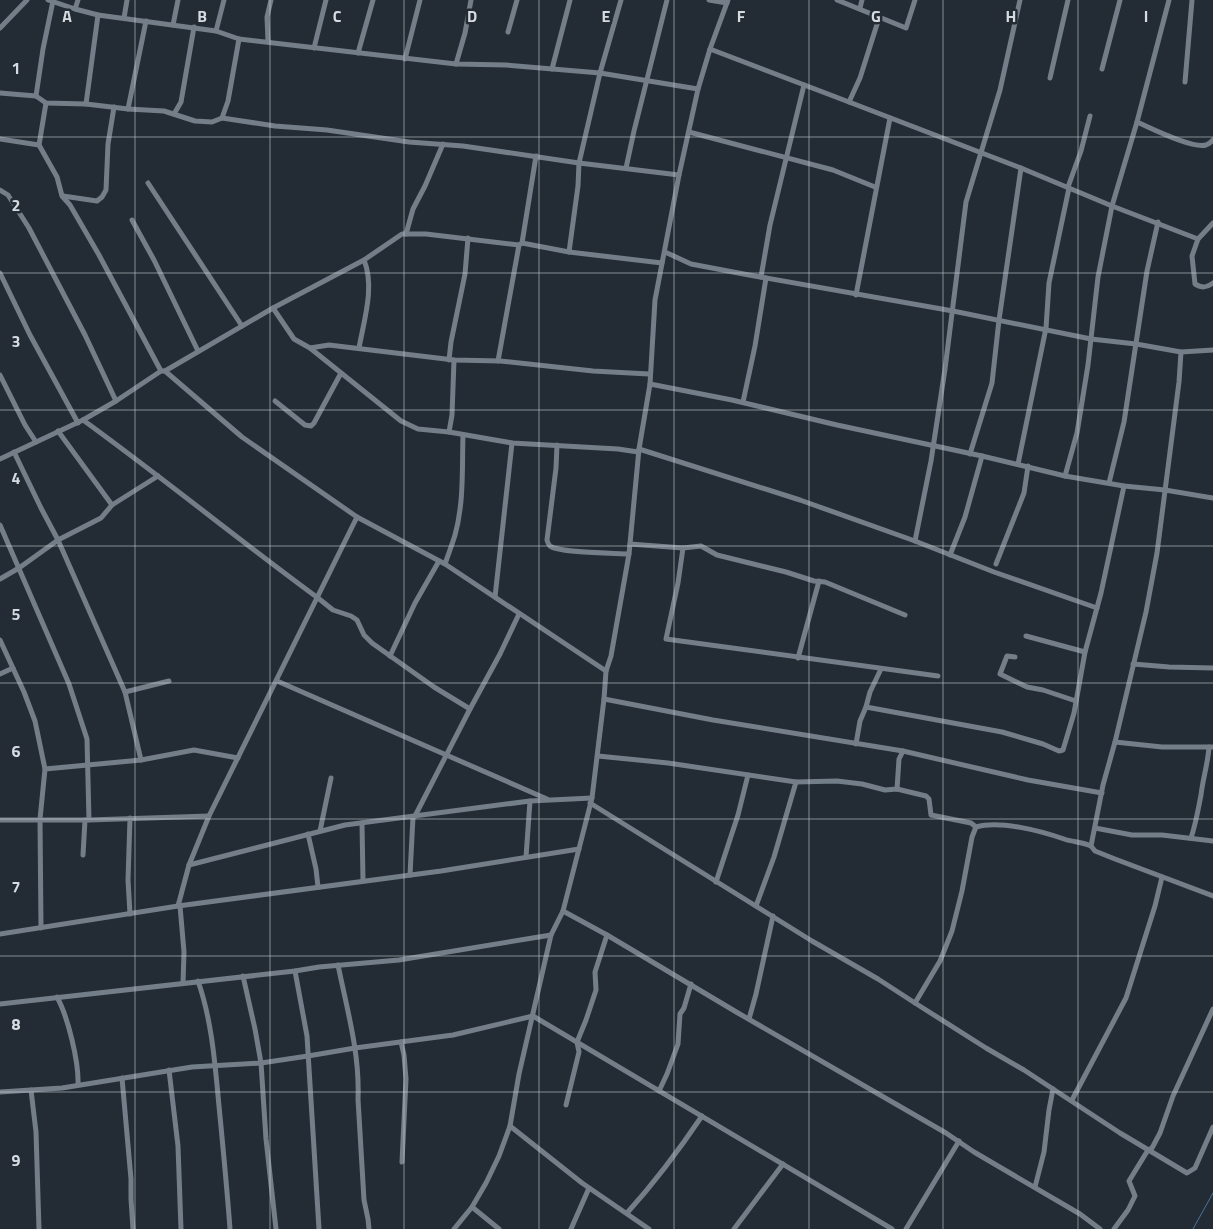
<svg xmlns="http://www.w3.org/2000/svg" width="1213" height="1229" font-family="'Titillium Web',sans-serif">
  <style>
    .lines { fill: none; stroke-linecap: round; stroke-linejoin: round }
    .stream { stroke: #4a749d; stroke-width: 1 }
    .minor { stroke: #747e88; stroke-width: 5 }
    .grid { fill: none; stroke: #d6dbe1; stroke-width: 1; stroke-opacity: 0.55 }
    .grid-label { font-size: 16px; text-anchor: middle; font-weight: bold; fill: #d6dbe1; stroke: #232c34; stroke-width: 5; stroke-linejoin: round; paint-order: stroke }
  </style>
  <rect width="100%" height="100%" fill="#232c34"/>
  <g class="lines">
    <polyline class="stream" points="1193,1229 1213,1193"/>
    <g class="minor">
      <polyline points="48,0 75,9"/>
      <polyline points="78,0 75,9 98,15 216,31 239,39 456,64 506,65 600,73 698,89"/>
      <polyline points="709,0 727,3"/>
      <polyline points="837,0 906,28 915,0"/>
      <polyline points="53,1 43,49 36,96 46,103 86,104 128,109 164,111 195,121 212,122 222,118 228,101 239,39"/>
      <polyline points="860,8 862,0"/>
      <polyline points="124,18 127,0"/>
      <path d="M879,18L860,78L849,102L1021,168L1112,206L1198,239L1192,256L1195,284C1202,288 1206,288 1213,283"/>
      <polyline points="173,25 178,0"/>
      <polyline points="0,28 27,0"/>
      <polyline points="216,31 224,0"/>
      <polyline points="508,32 517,0"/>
      <polyline points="268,42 267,17 271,0"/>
      <polyline points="314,48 326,0"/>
      <polyline points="710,49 849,102"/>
      <polyline points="358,53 373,0"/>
      <polyline points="405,59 420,0"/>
      <polyline points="456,64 465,33 471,0"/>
      <polyline points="552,69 570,0"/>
      <polyline points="1102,69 1120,0"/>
      <polyline points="1050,78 1068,0"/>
      <polyline points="1185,82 1192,0"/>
      <polyline points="0,93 36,96"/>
      <polyline points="86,104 98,15"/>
      <polyline points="128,109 146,21"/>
      <polyline points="174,114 181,102 194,27"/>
      <polyline points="222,118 275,126 327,130 409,142 463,146 579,163 679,175"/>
      <polyline points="1137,122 1169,0"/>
      <polyline points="689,132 833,170 875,187"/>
      <polyline points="0,139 39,145 46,103"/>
      <polyline points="39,145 57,177 62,196 70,205 99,255 161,371"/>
      <polyline points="626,168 634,131 667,0"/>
      <polyline points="148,183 242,326"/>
      <polyline points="1068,187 1081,151 1090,116"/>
      <polyline points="0,190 8,195 29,228 85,335 116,401"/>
      <polyline points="63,196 97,201 102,197 106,190 108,144 114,107"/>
      <polyline points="132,220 154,260 198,351"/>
      <polyline points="406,234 413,209 425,186 443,144"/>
      <polyline points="1198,239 1213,223"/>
      <polyline points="522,243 536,156"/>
      <polyline points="569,252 578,186 579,163 600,73 621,0"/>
      <polyline points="665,252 691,264 749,275 953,311 1091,339 1136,344 1181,352 1213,350"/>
      <polyline points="0,273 30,335 78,423"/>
      <polyline points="761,277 770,225 804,85"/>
      <polyline points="856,295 890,118"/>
      <polyline points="273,308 294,339 310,348 401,421 418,429 449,432 512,443 618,449 638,452"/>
      <polyline points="310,348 329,345 454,360 500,361 593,371 649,374"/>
      <path d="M359,348C364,320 375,287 364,260"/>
      <polyline points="1181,352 1179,382 1157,553 1146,612 1115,742 1103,785 1091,846 1095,851 1115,859 1213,896"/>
      <polyline points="449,360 451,342 465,274 468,238"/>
      <polyline points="498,361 519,245"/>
      <polyline points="165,371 242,437 357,517 445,564 606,671"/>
      <polyline points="0,375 25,425 36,442"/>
      <polyline points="650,384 732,400 837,425 982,456 1065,476 1124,486 1165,490 1213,498"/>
      <polyline points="275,401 305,425 311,426 314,423 341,373"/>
      <polyline points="743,402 755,346 766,278"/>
      <path d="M83,420C163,478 239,540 318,598L333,610L351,616L357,620L364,635L372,643L434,687L470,709"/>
      <polyline points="58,431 112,505"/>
      <polyline points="449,432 452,415 454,360"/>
      <path d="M557,445L556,468L547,540C548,543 548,544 550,546C559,553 615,553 629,554"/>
      <polyline points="639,449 800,500 915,541 994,572 1097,608"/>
      <polyline points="14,452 41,508 58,540 125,692 141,760"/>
      <polyline points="970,454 992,383 999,320 1021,168"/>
      <polyline points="0,459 83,420 116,401 161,371 165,371 273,308 364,260 402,234 426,234 519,245 522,243 569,252 662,263"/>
      <polyline points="1018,464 1046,328 1049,283 1069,188"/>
      <path d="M1065,476L1077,433L1088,365L1098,277L1112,206L1137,122C1151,128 1192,149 1206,145C1209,144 1211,142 1213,140"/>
      <polyline points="1109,483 1124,422 1147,271 1158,222"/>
      <polyline points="0,525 69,684 87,739 89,820"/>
      <polyline points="915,541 931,461 945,369 966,202 1000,90 1020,0"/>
      <polyline points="630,544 683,548 701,546 717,555 786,572 814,581 825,582 905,615"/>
      <polyline points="683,548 678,583 666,639 938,676"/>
      <polyline points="950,555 965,517 982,456"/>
      <path d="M445,564C448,555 452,545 455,535C464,503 462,468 463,435"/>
      <polyline points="996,564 1024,493 1028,466"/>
      <polyline points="0,579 19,568 58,540 101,518 112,505 158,476"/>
      <polyline points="495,597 512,443"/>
      <polyline points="1026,636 1085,652"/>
      <polyline points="0,640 24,692 35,721 45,769 40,819 41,928"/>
      <polyline points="390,656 415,603 439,561"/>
      <polyline points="1015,657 1007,656 1000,674 1027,687 1043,690 1076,701"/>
      <polyline points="798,658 819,581"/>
      <polyline points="1133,664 1169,667 1213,668"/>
      <polyline points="881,669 870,692 866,707 1002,732 1043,744 1059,751 1063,750 1074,713 1085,652 1101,593 1124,486"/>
      <polyline points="0,674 13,668"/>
      <polyline points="277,681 547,799"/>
      <polyline points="125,692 169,681"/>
      <polyline points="604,699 713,720 903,751 1028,780 1102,793"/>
      <polyline points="1115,742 1162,747 1213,747"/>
      <polyline points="856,744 860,721 866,707"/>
      <polyline points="598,756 668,763 796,782 774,857 756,906"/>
      <polyline points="45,769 141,760 194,750 238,758"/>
      <polyline points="796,782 837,781 862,784 885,790 897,789 926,796 929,799 931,815 971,823 976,827"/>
      <polyline points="897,789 899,759 903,751"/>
      <polyline points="590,803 812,941 878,979 915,1003"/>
      <polyline points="415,816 470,709 500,654 519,614"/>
      <polyline points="0,820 89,820 209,816"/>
      <polyline points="362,823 363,881"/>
      <polyline points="1095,828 1132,835 1162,835 1213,841"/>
      <polyline points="320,831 331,778"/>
      <polyline points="308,834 316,869 318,887"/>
      <path d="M1191,838C1196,823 1198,810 1201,795C1203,778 1208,763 1209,747"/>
      <path d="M1091,846C1082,842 1073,842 1064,839C1041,831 1000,820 976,827L972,837L962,891L952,931L940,961L915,1003L986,1048L1024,1070L1120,1133L1187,1173L1195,1168L1213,1127"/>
      <polyline points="83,855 85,820"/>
      <polyline points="526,857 530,801"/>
      <polyline points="189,865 345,825 530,801 592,798"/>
      <polyline points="410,875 413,817"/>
      <polyline points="716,882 738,815 748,775"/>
      <polyline points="178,906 189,865 209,816 357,517"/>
      <polyline points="180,906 184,952 183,983"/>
      <polyline points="563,911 607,935 738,1013 946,1133 974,1152 1080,1214 1100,1229"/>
      <polyline points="130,914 128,880 130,818"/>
      <polyline points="0,934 178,906 441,871 579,849"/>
      <path d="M338,965C347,1009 360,1054 358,1099L364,1200L368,1219L369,1229"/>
      <polyline points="295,971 307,1036 319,1229"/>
      <polyline points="243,976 255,1029 261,1063 266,1139 276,1229"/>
      <path d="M198,981C212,1021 215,1064 219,1106C223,1147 227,1188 230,1229"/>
      <path d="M57,997C68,1017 79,1062 78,1085"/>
      <polyline points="0,1004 295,971 319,967 399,960 551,935"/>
      <polyline points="749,1019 756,994 773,916"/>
      <polyline points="401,1042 404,1055 406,1079 402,1162"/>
      <polyline points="169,1070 178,1146 181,1229"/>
      <polyline points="122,1078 131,1179 131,1199 133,1229"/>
      <polyline points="31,1090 36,1132 39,1229"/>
      <polyline points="659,1091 667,1074 678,1044 680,1014 684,1008 691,984"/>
      <polyline points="0,1092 62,1088 192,1067 261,1063 308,1056 355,1048 453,1035 533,1016 892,1229"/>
      <polyline points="1072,1100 1126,998 1155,906 1162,877"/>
      <polyline points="566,1105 579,1052 577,1042 586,1020 596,990 595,972 607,935"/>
      <polyline points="510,1126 582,1183 649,1229"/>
      <polyline points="1035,1187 1044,1152 1049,1110 1053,1089"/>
      <polyline points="472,1207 499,1229"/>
      <path d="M627,1213C655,1182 679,1150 702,1116"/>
      <polyline points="454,1229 472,1207 486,1183 499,1156 510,1126 519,1074 551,935 563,911 592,798 604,699 606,671 611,656 629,554 639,449 650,384 655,300 679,175 698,89 710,49 728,0"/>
      <polyline points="571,1229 589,1188"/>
      <polyline points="734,1229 783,1164"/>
      <polyline points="906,1229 959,1141"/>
      <polyline points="1114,1229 1128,1210 1135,1196 1129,1181 1148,1150 1152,1148 1160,1133 1173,1096 1213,1009"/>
    </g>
  </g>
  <path class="grid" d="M135,0V1229M270,0V1229M404,0V1229M539,0V1229M674,0V1229M809,0V1229M943,0V1229M1078,0V1229M0,137H1213M0,273H1213M0,410H1213M0,546H1213M0,683H1213M0,819H1213M0,956H1213M0,1092H1213"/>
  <g class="grid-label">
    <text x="67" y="22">A</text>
    <text x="202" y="22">B</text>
    <text x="337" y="22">C</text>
    <text x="472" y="22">D</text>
    <text x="606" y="22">E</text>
    <text x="741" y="22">F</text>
    <text x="876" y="22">G</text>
    <text x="1011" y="22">H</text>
    <text x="1146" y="22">I</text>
    <text x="16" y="74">1</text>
    <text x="16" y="211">2</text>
    <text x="16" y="347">3</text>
    <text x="16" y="484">4</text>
    <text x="16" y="620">5</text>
    <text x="16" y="757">6</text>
    <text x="16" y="893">7</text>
    <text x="16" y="1030">8</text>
    <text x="16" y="1166">9</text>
  </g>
</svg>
